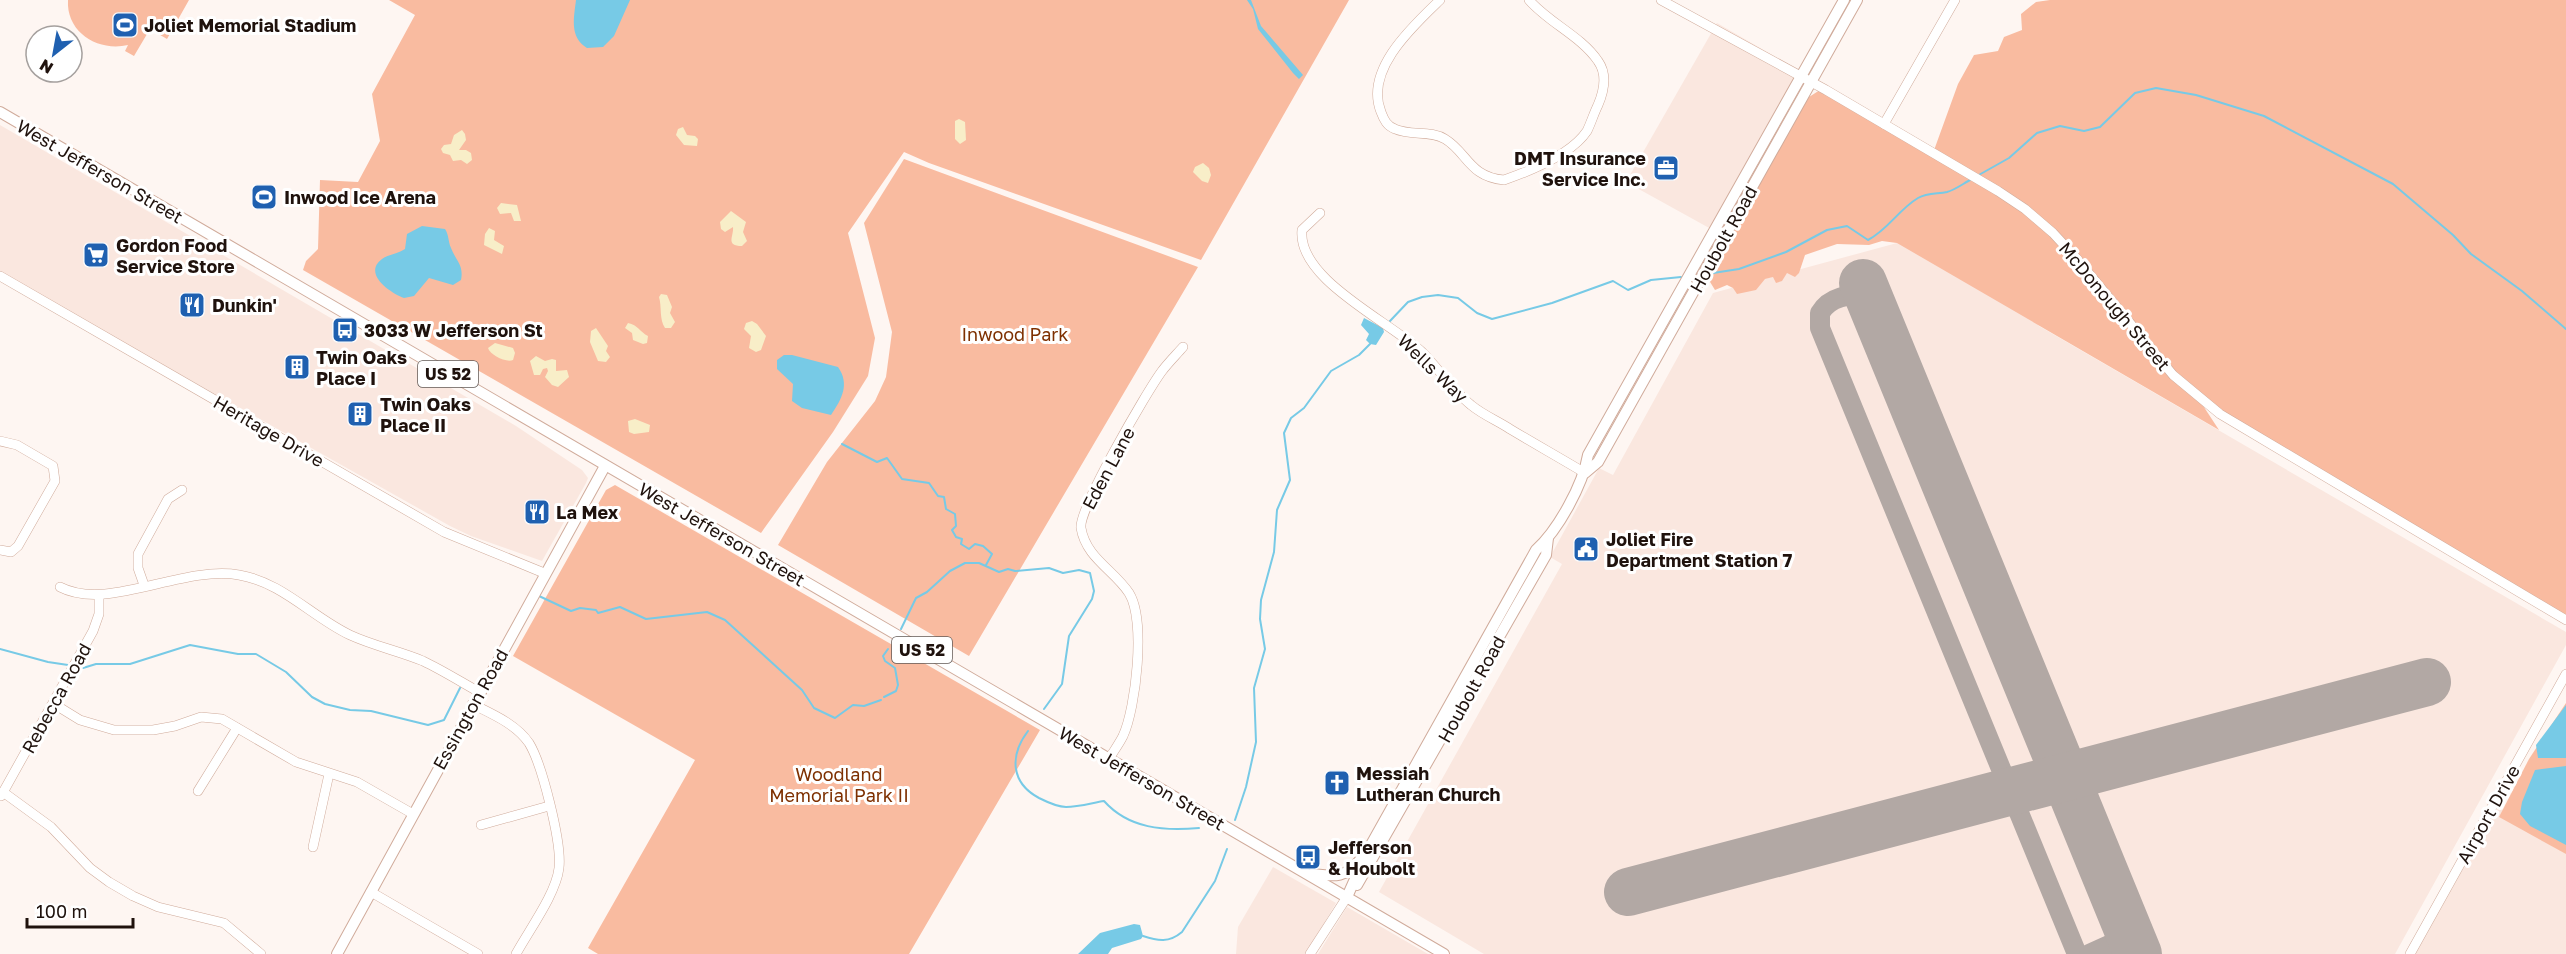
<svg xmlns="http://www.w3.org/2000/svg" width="2566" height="954" font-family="'Golos Text',sans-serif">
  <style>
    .built { fill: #fae7df }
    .green { fill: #f9bba0 }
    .sand { fill: #f8eec8 }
    .water { fill: #77cae6 }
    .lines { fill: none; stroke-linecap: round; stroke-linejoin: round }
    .stream { stroke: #77cae6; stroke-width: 2 }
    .taxiway { stroke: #b2a8a4; stroke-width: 20 }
    .runway { stroke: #b2a8a4; stroke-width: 48 }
    .minor-casing { stroke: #d0ab9b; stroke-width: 10 }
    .major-casing { stroke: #d0ab9b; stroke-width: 12 }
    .minor { stroke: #fff; stroke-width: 9 }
    .major { stroke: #fff; stroke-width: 10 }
    .labels { text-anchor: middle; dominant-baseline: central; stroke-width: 6; stroke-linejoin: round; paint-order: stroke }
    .shield { fill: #fff; stroke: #625956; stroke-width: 1.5 }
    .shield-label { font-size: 16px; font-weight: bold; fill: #1f120d }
    .poi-label { font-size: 18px; font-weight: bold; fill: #1f120d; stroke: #fff; text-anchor: start }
    .street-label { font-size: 18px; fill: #1f120d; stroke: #fff }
    .park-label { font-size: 18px; fill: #7e3001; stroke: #fff }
  </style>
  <rect width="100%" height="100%" fill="#fef6f2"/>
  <g class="built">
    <polygon points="1717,23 1800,71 1711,229 1626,182"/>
    <polygon points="0,125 516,426 582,470 588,478 586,483 542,561 471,536 450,526 0,273"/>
    <polygon points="1941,206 2039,326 2566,632 2566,645 2395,954 1484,954 1379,892 1562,564 1550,557 1599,468 1613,475 1713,293 1897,243"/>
    <polygon points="2498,807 2566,846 2566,954 2415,954"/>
    <polygon points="1273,867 1336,903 1306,954 1236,954 1238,927"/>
    <polygon points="1347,907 1428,954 1318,954"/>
  </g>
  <g class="green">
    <path d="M68,0H189L167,39L150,29L134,56L125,51L128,45C99,52 66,33 68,0Z"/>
    <polygon points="389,0 1349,0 1201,260 929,163 904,152 848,233 875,338 868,376 833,432 761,533 303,270 306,261 318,249 320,180 358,182 380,141 372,94 415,15"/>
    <polygon points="2050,0 2566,0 2566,620 2198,398 2219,430 1897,243 1882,241 1869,245 1837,244 1805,255 1799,273 1795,277 1787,273 1782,281 1776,283 1773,277 1765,279 1756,290 1737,294 1733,288 1727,285 1715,290 1707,277 1806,99 1823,88 1933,153 1958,84 1974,55 1998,51 2004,37 2022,30 2021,14 2036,2"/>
    <polygon points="904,159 1198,267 969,656 778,545 827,462 875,401 886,377 892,332 864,223"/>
    <polygon points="615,485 1040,730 909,954 598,954 588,948 695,760 513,656 606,490"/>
    <polygon points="2566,703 2566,854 2499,817 2529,759"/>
  </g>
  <g class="sand">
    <polygon points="959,119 965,122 966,140 960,144 955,139 955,121"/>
    <polygon points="683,127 687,135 695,136 698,139 697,146 684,145 676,135 678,129"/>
    <polygon points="462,130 465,134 466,140 459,150 466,150 471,153 472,160 467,164 461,160 453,161 450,155 443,153 441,149 444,145 451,144 454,135"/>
    <polygon points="1203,163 1209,168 1211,175 1208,183 1202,181 1193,172 1195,167"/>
    <polygon points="501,203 517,205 521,221 514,221 511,213 500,214 497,208"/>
    <path d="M731,211L746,222L743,232L747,241L742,246C725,246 734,236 733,227L725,232L721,229L720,222Z"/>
    <polygon points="489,228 495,231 494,240 504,246 502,254 484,245 485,234"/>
    <path d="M661,294L667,295L672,307L670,313L675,322L671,328H665C659,319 662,307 659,297Z"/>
    <polygon points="752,321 757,324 766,336 761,350 756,352 749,348 751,336 744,329 746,323"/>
    <path d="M628,323C638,325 640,332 648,336L647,343L643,344L633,340L632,333L625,328Z"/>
    <polygon points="596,328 608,346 606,351 610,357 606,362 598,361 590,342 591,331"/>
    <path d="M495,343L513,348L515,353L513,360C506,363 490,355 488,348Z"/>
    <polygon points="536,356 545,361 552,359 556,360 556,371 567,370 569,377 558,387 552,385 545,377 548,371 547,368 543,369 540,375 534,375 530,361"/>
    <polygon points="635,419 650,425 649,432 634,434 629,432 628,421"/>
  </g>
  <g class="water">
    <path d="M576,0H630L614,36L603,47L587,48C569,37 574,17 576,0Z"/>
    <polygon points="1247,0 1251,0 1261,26 1303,75 1299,79 1293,73 1258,29 1253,9"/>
    <path d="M422,226L445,229C449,235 448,241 451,248C456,261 464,265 461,280L453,285L429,278L414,296L404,298C391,293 362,274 382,259C389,254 398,254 405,249L407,234Z"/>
    <polygon points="1364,318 1383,328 1384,332 1376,345 1370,344 1366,340 1369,334 1361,325"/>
    <path d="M784,355H792L838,367C850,384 842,399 831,415L802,408L792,401L793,384L777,369V360Z"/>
    <polygon points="2566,705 2566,758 2538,758 2536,745"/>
    <polygon points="2566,766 2566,845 2530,826 2520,814 2522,802 2535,770"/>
    <polygon points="1134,924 1140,925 1143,936 1141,939 1112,948 1108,954 1078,954 1100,933"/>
  </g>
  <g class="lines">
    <g class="stream">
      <polyline points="1977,176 2009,158 2037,133 2060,126 2084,131 2100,127 2135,93 2156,88 2196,95 2264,116 2393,184 2453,235 2471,254 2522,291 2566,329"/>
      <path d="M1713,273L1739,269L1786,252L1827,230L1847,226L1868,240C1889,229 1898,210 1918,198C1927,193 1937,194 1947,192C1955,190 1964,183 1972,179"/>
      <polyline points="1390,321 1408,302 1422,297 1438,295 1458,298 1477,313 1492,319 1552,303 1613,281 1628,290 1651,280 1681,277"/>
      <polyline points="842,444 877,462 887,458 902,479 929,483 938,496 944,497 946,509 955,514 956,526 952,530 956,537 962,539 961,544 969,549 975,544 983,546 992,554 986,565"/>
      <polyline points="539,596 571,611 580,608 596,610 598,613 620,607 646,619 707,612 725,620 802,690 814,708 835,718 853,705 864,706 881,700"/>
      <polyline points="901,629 916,598 927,592 950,571 965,563 979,563 999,572 1008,569 1015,571 1049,568 1063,573 1079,570 1090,573 1094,591 1092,599 1069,636 1062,684 1044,709"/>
      <polyline points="0,649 48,662 68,665"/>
      <polyline points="83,668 96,664 130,664 190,645 238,654 256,654 286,672 312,697 325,704 350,710 371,711 428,725 444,720 460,688"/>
      <polyline points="884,697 896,691 898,685 895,668 885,661 883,656 888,649"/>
      <path d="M1028,731C1009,756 1011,783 1039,798C1047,802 1058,807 1066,807C1078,807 1092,803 1104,801C1129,829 1164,831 1199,828"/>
      <polyline points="1235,820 1246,787 1256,742 1254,688 1265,649 1260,619 1261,600 1274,552 1277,510 1290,480 1284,433 1291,418 1304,408 1331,371 1359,355 1370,344"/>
      <path d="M1143,936C1158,941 1169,943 1182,932L1215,881L1227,849"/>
    </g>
    <g class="taxiway">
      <path d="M1867,294C1849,295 1830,296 1820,313V328L2077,954"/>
      <polyline points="2089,954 2131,935"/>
    </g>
    <g class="runway">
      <polyline points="1863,283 2138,954"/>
      <polyline points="1628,892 2427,682"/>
    </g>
    <g class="minor-casing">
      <g id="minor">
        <path d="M1440,0C1413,26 1364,70 1381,112C1384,120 1387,126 1395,129C1411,136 1431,130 1445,139C1467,152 1469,177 1504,180C1530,171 1571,155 1587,131C1591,123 1594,113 1598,105C1604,91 1608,75 1598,61C1581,36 1549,23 1529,0"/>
        <polyline points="1661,0 1826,90 1998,191 2025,209 2053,233 2077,259 2173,375 2220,414 2566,620"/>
        <polyline points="1884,124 1955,0"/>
        <path d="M1320,213L1302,230C1297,279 1389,321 1422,352C1439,369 1452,390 1471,405C1483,415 1498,421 1510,429C1535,444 1560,458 1585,473"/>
        <polyline points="0,276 444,532 544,573"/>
        <polyline points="0,441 17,445 53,466 55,481 18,546 11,552 0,550"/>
        <polyline points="144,585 138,568 138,554 168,499 182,490"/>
        <path d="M60,587C108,612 182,565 239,575C282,582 312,617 350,635C374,646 399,651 423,661C442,670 461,682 479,692"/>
        <polyline points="54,704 80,720 114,730 153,730 175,726 201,717 222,719 296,762 357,782 413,814"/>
        <path d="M472,704C492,714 516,724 529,743C542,764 562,843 559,868C556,894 529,930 516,954"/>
        <path d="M1109,759C1113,752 1119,744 1123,736C1136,708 1146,620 1129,593C1114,570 1086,558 1081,528C1078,510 1147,391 1162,371C1168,363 1176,355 1183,347"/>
        <polyline points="198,791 237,728"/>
        <polyline points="3,792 51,827 90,868 109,882 133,896 158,907 224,923 261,954"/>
        <polyline points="1,796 93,631 99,614 99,595"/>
        <polyline points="481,825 549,806"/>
        <polyline points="313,847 329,774"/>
        <polyline points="371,892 478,954"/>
        <polyline points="1310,954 1347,897"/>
        <polyline points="2410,954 2566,674"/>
      </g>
    </g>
    <g class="major-casing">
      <g id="major">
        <polyline points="0,112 1444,954"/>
        <polyline points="1585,473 1598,462 1857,0"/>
        <path d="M1312,874C1333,876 1345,879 1359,861"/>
        <polyline points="1357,885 1546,555 1548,538"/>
        <path d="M1347,897L1367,852L1536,550C1558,530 1583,485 1588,455L1844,0"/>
        <polyline points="337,954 605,466"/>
      </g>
    </g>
    <use href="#minor" class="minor"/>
    <use href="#major" class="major"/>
  </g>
  <defs>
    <g id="stadium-square" transform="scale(1.35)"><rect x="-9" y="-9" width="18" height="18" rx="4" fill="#1f60b0" stroke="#fff"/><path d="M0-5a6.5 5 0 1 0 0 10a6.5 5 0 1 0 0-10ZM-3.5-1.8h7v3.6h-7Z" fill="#fff"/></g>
    <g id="office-square" transform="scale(1.35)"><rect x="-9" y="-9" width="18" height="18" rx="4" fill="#1f60b0" stroke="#fff"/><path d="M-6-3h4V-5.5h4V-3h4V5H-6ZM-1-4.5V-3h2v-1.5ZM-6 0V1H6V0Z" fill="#fff"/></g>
    <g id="supermarket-square" transform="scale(1.35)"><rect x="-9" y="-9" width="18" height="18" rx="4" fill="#1f60b0" stroke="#fff"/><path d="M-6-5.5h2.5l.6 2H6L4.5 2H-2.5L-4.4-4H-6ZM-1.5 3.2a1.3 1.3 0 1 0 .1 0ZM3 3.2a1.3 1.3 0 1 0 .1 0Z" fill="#fff"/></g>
    <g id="restaurant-square" transform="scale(1.35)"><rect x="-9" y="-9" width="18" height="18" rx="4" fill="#1f60b0" stroke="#fff"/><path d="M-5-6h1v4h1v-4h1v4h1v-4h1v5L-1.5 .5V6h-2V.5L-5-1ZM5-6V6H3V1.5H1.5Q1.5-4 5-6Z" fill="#fff"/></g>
    <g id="bus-square" transform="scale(1.35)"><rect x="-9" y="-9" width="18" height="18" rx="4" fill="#1f60b0" stroke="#fff"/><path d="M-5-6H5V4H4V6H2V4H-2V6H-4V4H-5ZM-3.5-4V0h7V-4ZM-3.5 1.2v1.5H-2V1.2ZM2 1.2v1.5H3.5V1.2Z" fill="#fff"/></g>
    <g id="building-square" transform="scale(1.35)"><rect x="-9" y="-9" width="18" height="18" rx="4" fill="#1f60b0" stroke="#fff"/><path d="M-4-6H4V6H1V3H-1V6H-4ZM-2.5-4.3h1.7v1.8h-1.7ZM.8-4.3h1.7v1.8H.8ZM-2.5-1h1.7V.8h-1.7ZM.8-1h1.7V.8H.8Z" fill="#fff"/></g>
    <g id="civic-square" transform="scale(1.35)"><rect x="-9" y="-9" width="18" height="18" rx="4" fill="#1f60b0" stroke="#fff"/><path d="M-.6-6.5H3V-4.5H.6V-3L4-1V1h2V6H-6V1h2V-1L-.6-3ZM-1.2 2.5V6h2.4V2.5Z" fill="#fff"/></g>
    <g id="church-square" transform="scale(1.35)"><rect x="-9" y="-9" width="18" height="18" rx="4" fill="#1f60b0" stroke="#fff"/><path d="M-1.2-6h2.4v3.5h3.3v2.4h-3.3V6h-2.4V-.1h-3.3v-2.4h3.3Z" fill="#fff"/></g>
  </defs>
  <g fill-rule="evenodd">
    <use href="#stadium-square" x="125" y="25"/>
    <use href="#office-square" x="1666" y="168"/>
    <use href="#stadium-square" x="264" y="197"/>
    <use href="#supermarket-square" x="96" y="255"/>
    <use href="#restaurant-square" x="192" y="305"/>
    <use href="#bus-square" x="345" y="330"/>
    <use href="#building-square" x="297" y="367"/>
    <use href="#building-square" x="360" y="414"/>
    <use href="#restaurant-square" x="537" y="512"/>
    <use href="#civic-square" x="1586" y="549"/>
    <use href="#church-square" x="1337" y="783"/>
    <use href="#bus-square" x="1308" y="857"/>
  </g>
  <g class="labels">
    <g class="shield">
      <rect x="418" y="361" width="60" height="26" rx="4.5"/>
      <rect x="892" y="637" width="60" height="26" rx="4.5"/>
    </g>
    <g class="shield-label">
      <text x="448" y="374">US 52</text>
      <text x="922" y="650">US 52</text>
    </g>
    <g class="poi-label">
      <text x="144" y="25">Joliet Memorial Stadium</text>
      <text x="1646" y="158" text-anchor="end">DMT Insurance<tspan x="1646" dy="21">Service Inc.</tspan></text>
      <text x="284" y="197">Inwood Ice Arena</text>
      <text x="116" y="245">Gordon Food<tspan x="116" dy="21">Service Store</tspan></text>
      <text x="212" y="305">Dunkin'</text>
      <text x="364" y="330">3033 W Jefferson St</text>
      <text x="316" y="357">Twin Oaks<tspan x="316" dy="21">Place I</tspan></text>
      <text x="380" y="404">Twin Oaks<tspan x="380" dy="21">Place II</tspan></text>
      <text x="556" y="512">La Mex</text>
      <text x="1606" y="539">Joliet Fire<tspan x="1606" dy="21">Department Station 7</tspan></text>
      <text x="1356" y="773">Messiah<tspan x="1356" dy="21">Lutheran Church</tspan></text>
      <text x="1328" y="847">Jefferson<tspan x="1328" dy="21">&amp; Houbolt</tspan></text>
    </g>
    <g class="street-label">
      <text transform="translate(100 171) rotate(30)">West Jefferson Street</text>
      <text transform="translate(1723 239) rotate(-61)">Houbolt Road</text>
      <text transform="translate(2115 306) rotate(50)">McDonough Street</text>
      <text transform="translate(1433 368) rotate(44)">Wells Way</text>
      <text transform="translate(269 431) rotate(30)">Heritage Drive</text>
      <text transform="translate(1108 468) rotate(-62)">Eden Lane</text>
      <text transform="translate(722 534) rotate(30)">West Jefferson Street</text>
      <text transform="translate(1471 689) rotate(-61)">Houbolt Road</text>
      <text transform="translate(56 698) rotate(-61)">Rebecca Road</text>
      <text transform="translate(470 709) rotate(-61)">Essington Road</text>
      <text transform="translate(1142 778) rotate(30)">West Jefferson Street</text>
      <text transform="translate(2488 814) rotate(-61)">Airport Drive</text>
    </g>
    <g class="park-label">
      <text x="1015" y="334">Inwood Park</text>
      <text x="839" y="774">Woodland<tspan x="839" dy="21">Memorial Park II</tspan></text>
    </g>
  </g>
  <g transform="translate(54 54) rotate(211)"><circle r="28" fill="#ffffff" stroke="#a5a09e" stroke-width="1.5"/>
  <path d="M0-4.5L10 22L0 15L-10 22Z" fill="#1f60b0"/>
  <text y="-9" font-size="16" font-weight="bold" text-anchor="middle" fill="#1f120d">N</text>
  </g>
  <path d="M27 918v9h106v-9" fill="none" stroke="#1f120d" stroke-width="3"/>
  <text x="36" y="918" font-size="18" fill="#1f120d" stroke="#ffffff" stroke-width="4.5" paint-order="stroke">100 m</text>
</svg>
